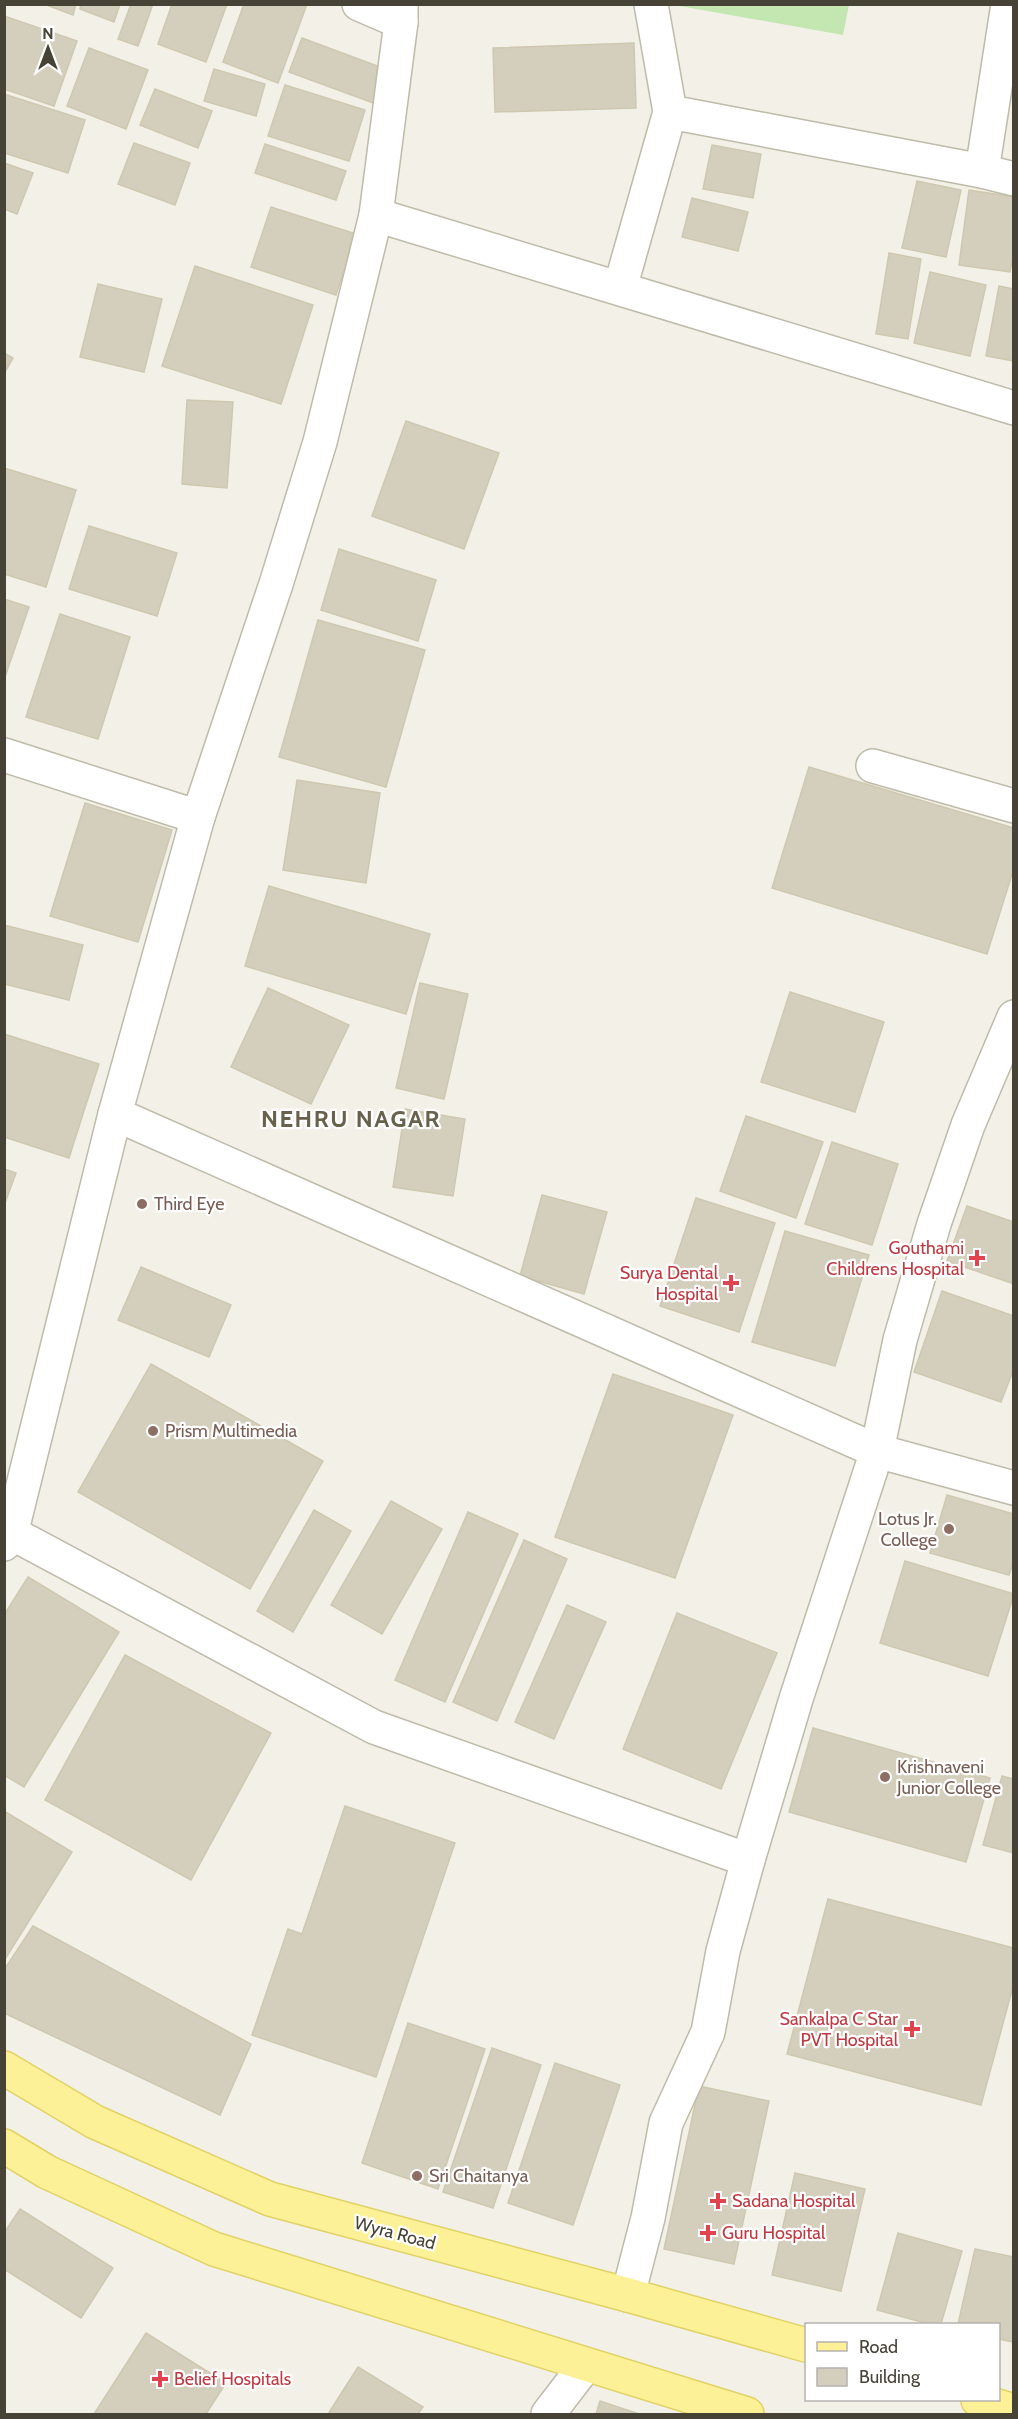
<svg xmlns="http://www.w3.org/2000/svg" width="1018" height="2419" font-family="Cabin,sans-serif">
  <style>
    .green { fill: #c4e6b0 }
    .building { fill: #d4cfbc; stroke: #cfc8b0; stroke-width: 1.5 }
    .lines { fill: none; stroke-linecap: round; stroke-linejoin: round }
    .minor-casing { stroke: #bebba9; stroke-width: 36 }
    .primary-casing { stroke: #e1d267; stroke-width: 36 }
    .minor { stroke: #fff; stroke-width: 33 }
    .primary { stroke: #fcf197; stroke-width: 33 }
    .education-dot { fill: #8d6e63; stroke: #fff; stroke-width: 2 }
    .health-dot { fill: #e0444e; stroke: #fff; stroke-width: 2 }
    .labels { text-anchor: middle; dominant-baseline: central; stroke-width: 4.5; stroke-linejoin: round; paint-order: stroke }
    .education-label { font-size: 18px; fill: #785e54; stroke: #fff; text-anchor: start }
    .health-label { font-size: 18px; fill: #be3a42; stroke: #fff; text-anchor: end }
    .street-label { font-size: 18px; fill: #464236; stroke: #fff }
    .district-label { font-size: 24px; font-weight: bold; letter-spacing: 1.5px; fill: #68624d; stroke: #fff }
  </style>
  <rect width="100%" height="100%" fill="#f3f1e7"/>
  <polygon class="green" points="674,5 674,4 849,5 843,35"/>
  <g class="building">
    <polygon points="44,4 76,4 73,15"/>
    <polygon points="81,4 120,4 114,22 80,9"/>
    <polygon points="131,4 153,4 138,46 118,39"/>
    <polygon points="172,4 227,4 206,62 158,44"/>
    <polygon points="244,4 307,4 278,83 223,62"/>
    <polygon points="4,16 77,41 54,106 4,89"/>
    <polygon points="302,38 388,70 376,104 289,72"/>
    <polygon points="634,43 636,108 495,112 493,48"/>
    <polygon points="89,48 148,70 126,129 67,106"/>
    <polygon points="214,69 265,84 256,116 204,101"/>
    <polygon points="285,85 365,110 349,161 268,136"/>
    <polygon points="155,89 212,111 198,148 140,125"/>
    <polygon points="4,94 85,120 68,173 4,153"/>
    <polygon points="134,143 190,163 175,205 118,184"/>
    <polygon points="265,144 346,171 336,200 255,173"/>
    <polygon points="712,145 761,154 753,198 703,189"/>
    <polygon points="4,163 33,173 17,214 4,209"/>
    <polygon points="917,181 961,190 946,257 902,248"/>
    <polygon points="969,190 1014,197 1014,250 1010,272 959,265"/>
    <polygon points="692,198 748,212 738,251 682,237"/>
    <polygon points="271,207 356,234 336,295 251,267"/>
    <polygon points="889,253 921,259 908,339 876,334"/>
    <polygon points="195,266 313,305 281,404 162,366"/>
    <polygon points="930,272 986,285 970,356 914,343"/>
    <polygon points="98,284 162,299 144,372 80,357"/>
    <polygon points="999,286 1014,289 1014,361 986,356"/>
    <polygon points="4,353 13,358 4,374"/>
    <polygon points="187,400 233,402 227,488 182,484"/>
    <polygon points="406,421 499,453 464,549 372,516"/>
    <polygon points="4,468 76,490 46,587 4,574"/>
    <polygon points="89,526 177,553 157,616 69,589"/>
    <polygon points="339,549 436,580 418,641 321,610"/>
    <polygon points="4,599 29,607 4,680"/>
    <polygon points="60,614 130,637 98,739 26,717"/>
    <polygon points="318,620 425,650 386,787 279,757"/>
    <polygon points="809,767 1014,828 1014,868 987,954 772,888"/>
    <polygon points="297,780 380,793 366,883 283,870"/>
    <polygon points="85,803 172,830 138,942 50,916"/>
    <polygon points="269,886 430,934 406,1014 245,966"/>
    <polygon points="4,925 83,945 69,1000 4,984"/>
    <polygon points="420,983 468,994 444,1099 396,1088"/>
    <polygon points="268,988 349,1025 311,1104 231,1067"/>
    <polygon points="790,992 884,1022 855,1112 761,1082"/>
    <polygon points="4,1034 99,1064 69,1158 4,1137"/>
    <polygon points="405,1109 465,1119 453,1196 393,1187"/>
    <polygon points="746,1116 823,1142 796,1218 720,1191"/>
    <polygon points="832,1142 898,1164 872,1245 805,1224"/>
    <polygon points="4,1169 16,1173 4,1206"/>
    <polygon points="542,1195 607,1212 584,1294 520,1276"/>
    <polygon points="696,1198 775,1223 739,1332 660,1306"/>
    <polygon points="967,1206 1014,1222 1014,1284 947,1261"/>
    <polygon points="785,1231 869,1255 835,1366 752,1342"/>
    <polygon points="141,1267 231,1305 209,1357 118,1320"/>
    <polygon points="942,1291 1014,1316 1014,1368 1001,1402 914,1372"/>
    <polygon points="151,1364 323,1461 250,1589 78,1492"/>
    <polygon points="613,1374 733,1415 675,1578 555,1537"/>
    <polygon points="947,1495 1014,1514 1014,1561 1009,1575 930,1553"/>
    <polygon points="391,1501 442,1529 382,1634 331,1605"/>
    <polygon points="314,1510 351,1531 293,1632 257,1611"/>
    <polygon points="468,1512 518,1534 445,1702 395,1680"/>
    <polygon points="524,1540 567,1559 497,1721 453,1702"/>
    <polygon points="905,1561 1014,1594 988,1676 880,1643"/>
    <polygon points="28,1577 119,1632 24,1787 4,1775 4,1615"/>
    <polygon points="567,1605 606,1622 554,1739 515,1722"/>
    <polygon points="677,1613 777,1653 721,1789 623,1749"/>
    <polygon points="125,1655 271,1733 191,1880 45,1800"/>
    <polygon points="813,1728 990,1778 966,1862 789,1812"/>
    <polygon points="1002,1776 1014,1779 1014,1853 983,1845"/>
    <polygon points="345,1806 455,1843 376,2077 252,2035 288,1929 302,1934"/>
    <polygon points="4,1811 72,1852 4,1961"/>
    <polygon points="828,1899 1014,1948 1014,1983 981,2105 787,2054"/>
    <polygon points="33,1926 251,2044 220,2115 4,2013 4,1970"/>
    <polygon points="408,2023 485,2049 438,2189 362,2163"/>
    <polygon points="492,2048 541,2065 493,2208 443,2192"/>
    <polygon points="555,2063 620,2085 573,2225 508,2203"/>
    <polygon points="699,2086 769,2101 734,2264 664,2249"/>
    <polygon points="795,2173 865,2189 841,2291 772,2275"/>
    <polygon points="20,2209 113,2268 81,2318 4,2269 4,2233"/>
    <polygon points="898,2233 962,2251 941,2324 929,2324 877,2310"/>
    <polygon points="975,2249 1014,2257 1013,2342 998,2339 998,2324 958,2324"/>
    <polygon points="146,2333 226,2383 206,2414 94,2414"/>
    <polygon points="358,2367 423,2407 418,2414 328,2414"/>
    <polygon points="600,2401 639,2414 596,2414"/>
  </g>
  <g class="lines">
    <g class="minor-casing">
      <g id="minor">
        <polyline points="359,4 401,22"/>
        <polyline points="670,112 982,171 1014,179"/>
        <polyline points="982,171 1008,4"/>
        <polyline points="376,215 1014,408"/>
        <polyline points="620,288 670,112 651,4"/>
        <polyline points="4,755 198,817"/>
        <polyline points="873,766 1014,806"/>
        <polyline points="115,1114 877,1451 1014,1488"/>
        <polyline points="4,1529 374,1727 748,1860"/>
        <polyline points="4,1544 11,1534 115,1114 198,817 276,584 320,442 376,215 401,22 401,4"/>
        <polyline points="628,2295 648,2218 666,2123 708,2032 723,1951 748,1860 796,1699 877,1451 900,1340 934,1224 968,1125 1014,1017"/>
        <polyline points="548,2414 585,2366"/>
      </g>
    </g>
    <g class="primary-casing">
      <g id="primary">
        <polyline points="4,2068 95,2122 270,2199 628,2295 806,2345"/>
        <polyline points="4,2146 47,2172 214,2249 747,2414"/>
        <polyline points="978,2400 1014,2411"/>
      </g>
    </g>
    <use href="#minor" class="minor"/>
    <use href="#primary" class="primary"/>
  </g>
  <g class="education-dot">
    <circle cx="142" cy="1204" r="6"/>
    <circle cx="153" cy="1431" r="6"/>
    <circle cx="949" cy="1529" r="6"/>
    <circle cx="885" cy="1777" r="6"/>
    <circle cx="417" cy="2176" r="6"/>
  </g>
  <g class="health-dot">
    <path d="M974 1249h6v6h6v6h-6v6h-6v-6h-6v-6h6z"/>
    <path d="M728 1274h6v6h6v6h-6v6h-6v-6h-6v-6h6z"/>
    <path d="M909 2020h6v6h6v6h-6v6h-6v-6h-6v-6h6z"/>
    <path d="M715 2192h6v6h6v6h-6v6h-6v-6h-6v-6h6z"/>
    <path d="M705 2224h6v6h6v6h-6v6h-6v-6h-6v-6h6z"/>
    <path d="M157 2370h6v6h6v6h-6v6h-6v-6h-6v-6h6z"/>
  </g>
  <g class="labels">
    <g class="education-label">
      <text x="154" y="1204">Third Eye</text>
      <text x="165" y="1431">Prism Multimedia</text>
      <text x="937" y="1519" text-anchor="end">Lotus Jr.<tspan x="937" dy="21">College</tspan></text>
      <text x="897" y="1767">Krishnaveni<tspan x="897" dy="21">Junior College</tspan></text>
      <text x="429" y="2176">Sri Chaitanya</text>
    </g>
    <g class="health-label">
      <text x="964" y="1248">Gouthami<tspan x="964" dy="21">Childrens Hospital</tspan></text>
      <text x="718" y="1273">Surya Dental<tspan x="718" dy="21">Hospital</tspan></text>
      <text x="898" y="2019">Sankalpa C Star<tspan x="898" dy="21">PVT Hospital</tspan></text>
      <text x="732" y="2201" text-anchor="start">Sadana Hospital</text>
      <text x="722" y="2233" text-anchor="start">Guru Hospital</text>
      <text x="174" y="2379" text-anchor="start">Belief Hospitals</text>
    </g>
    <g class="street-label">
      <text transform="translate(395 2233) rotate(15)">Wyra Road</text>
    </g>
    <g class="district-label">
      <text x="351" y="1118">NEHRU NAGAR</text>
    </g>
  </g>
  <rect width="1018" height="2419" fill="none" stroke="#464236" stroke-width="12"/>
  <rect x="805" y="2323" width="195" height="78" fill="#ffffff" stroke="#b5b3af" stroke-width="1.5"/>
  <rect x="817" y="2342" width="30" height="9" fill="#fcf197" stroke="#b5b3af" stroke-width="1.5"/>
  <text x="859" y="2353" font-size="18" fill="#464236">Road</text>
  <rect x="817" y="2368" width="30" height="18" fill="#d4cfbc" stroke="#b5b3af" stroke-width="1.5"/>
  <text x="859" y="2383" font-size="18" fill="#464236">Building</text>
  <g transform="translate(48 48)" stroke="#ffffff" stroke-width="4.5" paint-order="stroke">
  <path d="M0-4.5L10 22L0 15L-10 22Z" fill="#464236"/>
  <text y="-9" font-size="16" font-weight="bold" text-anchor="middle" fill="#464236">N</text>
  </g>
</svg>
